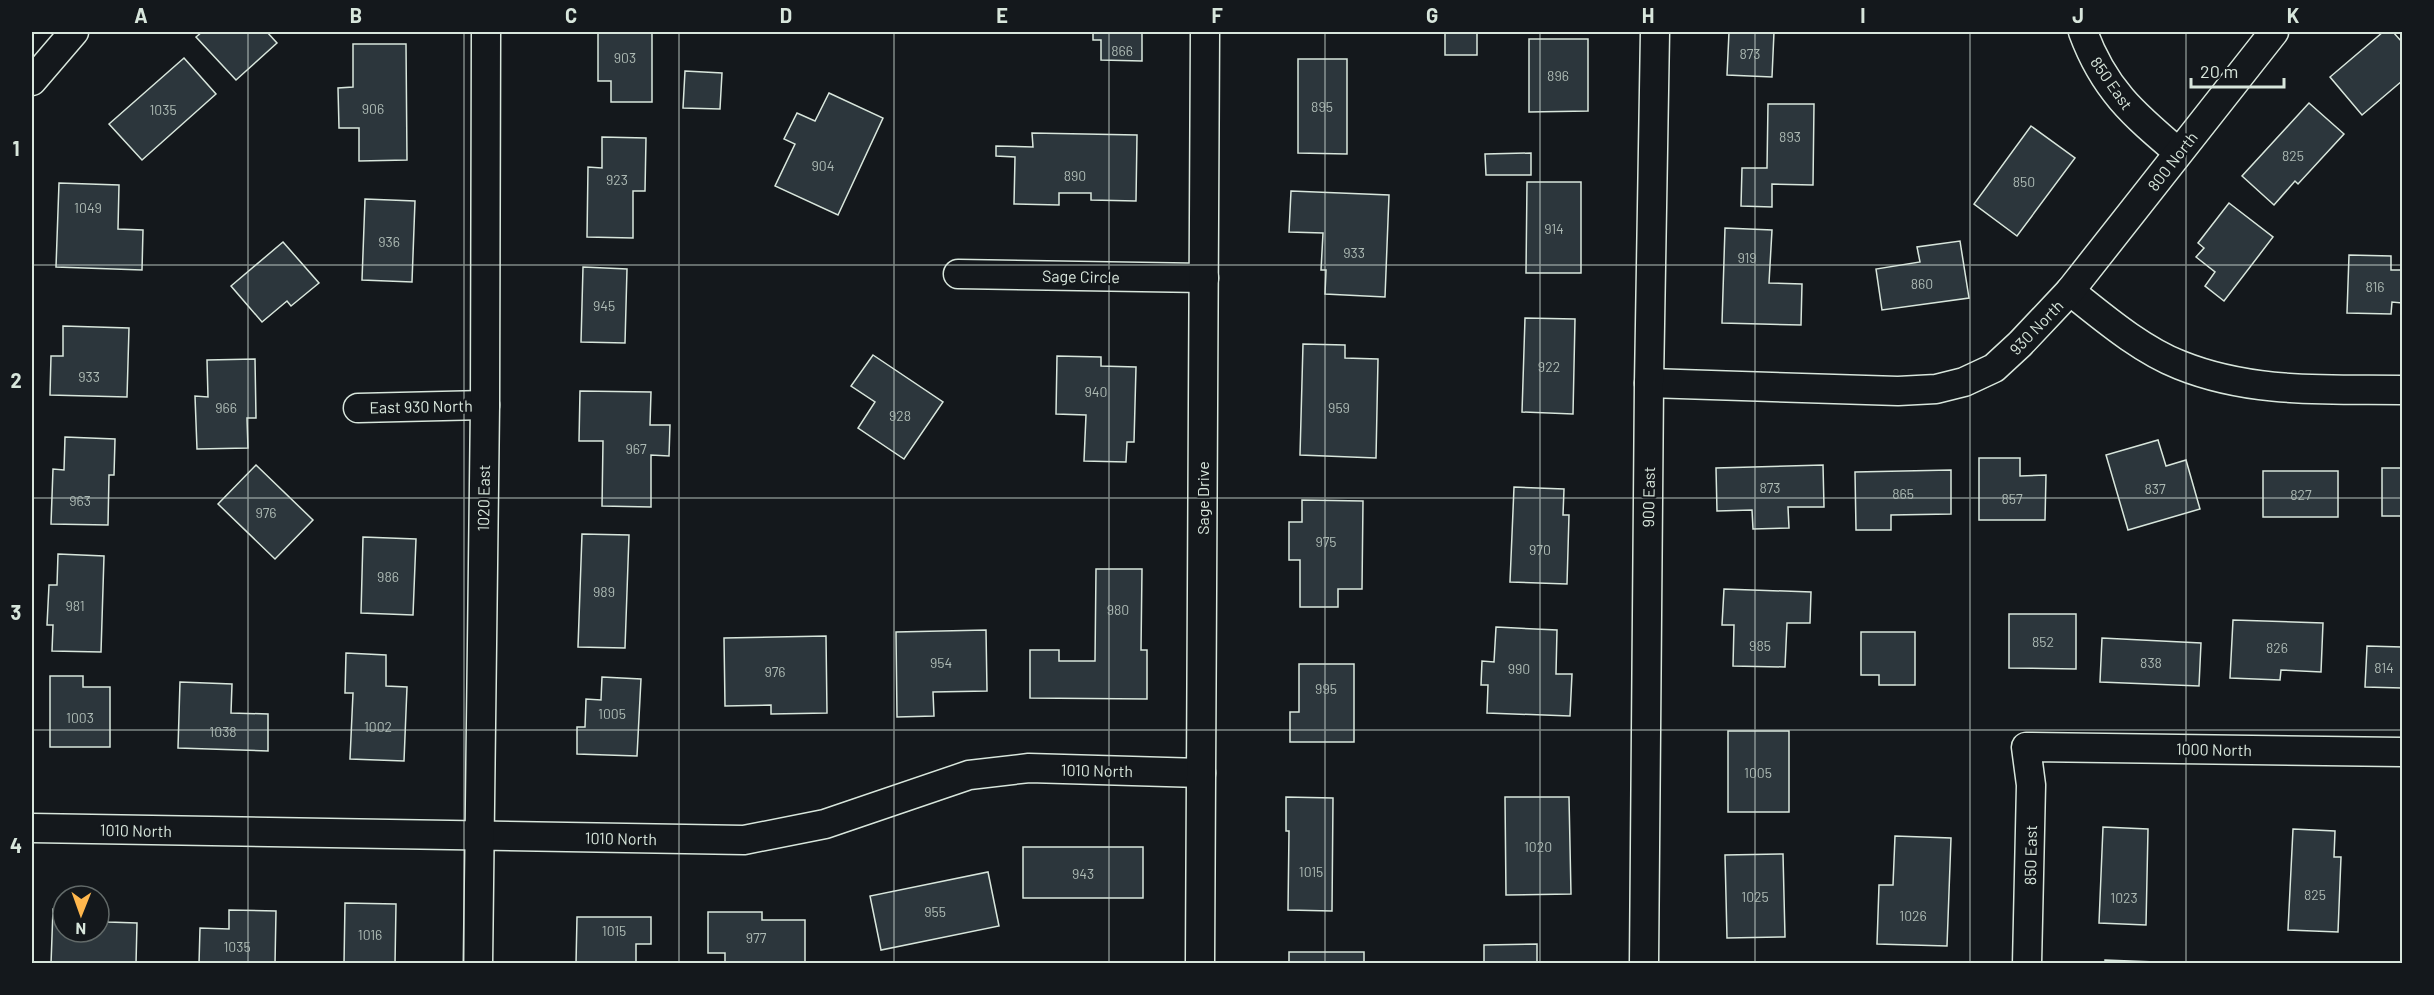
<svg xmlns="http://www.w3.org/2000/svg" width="2434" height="995" font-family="Barlow,sans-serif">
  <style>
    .building { fill: #2c363c; stroke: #d8e6dc; stroke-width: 1.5 }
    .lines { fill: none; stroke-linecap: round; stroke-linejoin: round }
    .street-casing { stroke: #d8e6dc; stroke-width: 31 }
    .street { stroke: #14181c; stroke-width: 28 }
    .grid { fill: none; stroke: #d8e6dc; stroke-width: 1.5; stroke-opacity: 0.55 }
    .labels { text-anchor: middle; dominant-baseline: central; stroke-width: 4.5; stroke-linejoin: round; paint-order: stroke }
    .number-label { font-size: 14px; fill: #adbab4 }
    .street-label { font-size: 16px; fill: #d8e6dc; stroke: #14181c }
    .neatline { fill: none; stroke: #d8e6dc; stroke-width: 2 }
    .grid-label { font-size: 20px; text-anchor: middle; font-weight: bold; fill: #d8e6dc }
  </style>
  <rect width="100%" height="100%" fill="#14181c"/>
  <g class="building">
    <polygon points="202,32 267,32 277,43 236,80 196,37"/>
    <polygon points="598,32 652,33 652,102 611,102 611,81 598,81"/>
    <polygon points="1093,32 1142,32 1142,61 1101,60 1101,40 1093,40"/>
    <rect x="1445" y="32" width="32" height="23"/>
    <polygon points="1729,32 1774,32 1772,77 1727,75"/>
    <polygon points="2383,32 2393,32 2402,42 2402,81 2362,115 2330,77"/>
    <polygon points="1529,39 1588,39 1588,111 1529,112"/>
    <polygon points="353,44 406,44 407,160 359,161 359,128 339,128 338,88 353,87"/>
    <polygon points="184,58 216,94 142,160 109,124"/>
    <polygon points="1298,59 1347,59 1347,154 1298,153"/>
    <polygon points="685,71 722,73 720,109 683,108"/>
    <polygon points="829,93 883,118 838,215 775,186 795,144 784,139 797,113 815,121"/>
    <polygon points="2309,103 2344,134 2298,184 2295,181 2274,205 2242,176"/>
    <polygon points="1768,104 1814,104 1813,185 1772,184 1772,207 1741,206 1742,168 1767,168"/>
    <polygon points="2031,126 2075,158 2017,236 1974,204"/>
    <polygon points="1032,133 1137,135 1136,201 1091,200 1091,193 1059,193 1059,205 1014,204 1015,157 996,156 996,146 1033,147"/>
    <polygon points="602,137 646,138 645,191 633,191 633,238 587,237 588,167 602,168"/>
    <polygon points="1531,153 1531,175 1486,175 1485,154"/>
    <polygon points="1527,182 1581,182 1581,273 1526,273"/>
    <polygon points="59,183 119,185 118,229 143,230 142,270 56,267"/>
    <polygon points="1291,191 1389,195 1385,297 1325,294 1326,270 1321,270 1323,233 1289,232"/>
    <polygon points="365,199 415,201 412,282 362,280"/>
    <polygon points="2229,203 2273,237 2224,301 2205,286 2215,272 2196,257 2204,248 2198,243"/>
    <polygon points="1725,228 1772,230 1769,283 1802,284 1801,325 1722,323"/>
    <polygon points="1960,241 1969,298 1882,310 1876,269 1920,262 1917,247"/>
    <polygon points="283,242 319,283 291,306 287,301 262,322 231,286"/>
    <polygon points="2349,255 2391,256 2391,270 2402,270 2402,303 2392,302 2391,314 2347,313"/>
    <polygon points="583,267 627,269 625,343 581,342"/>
    <polygon points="1525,318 1575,319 1573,414 1522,412"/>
    <polygon points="63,326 129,328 127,397 50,395 51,356 63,356"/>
    <polygon points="1303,344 1345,345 1345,358 1378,359 1376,458 1300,455"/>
    <polygon points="873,355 943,402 904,459 858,428 875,402 851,386"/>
    <polygon points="1057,356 1101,357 1101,366 1136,367 1134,442 1127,442 1126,462 1084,461 1086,415 1056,414"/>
    <polygon points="255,359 256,418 247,418 248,448 197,449 195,396 208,397 207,360"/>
    <polygon points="580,391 651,392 650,425 670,425 669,456 651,455 651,507 602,506 603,441 579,441"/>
    <polygon points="65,437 115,439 114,475 109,475 108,525 51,524 53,469 64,470"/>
    <polygon points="2158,440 2166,466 2186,460 2200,509 2128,530 2106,455"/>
    <polygon points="1979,458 2020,458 2020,476 2046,475 2045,520 1979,520"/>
    <polygon points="256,465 313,520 275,559 218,504"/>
    <polygon points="1823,465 1824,507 1788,507 1789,528 1753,529 1752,510 1717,511 1716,468"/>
    <rect x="2382" y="468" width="20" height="48"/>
    <polygon points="1951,470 1951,514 1891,515 1891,530 1856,530 1855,472"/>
    <rect x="2263" y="471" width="75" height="46"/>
    <polygon points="1514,487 1564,489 1563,515 1569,515 1567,584 1510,582"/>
    <polygon points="1302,500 1363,501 1362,589 1338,589 1338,607 1300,607 1300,560 1289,560 1289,522 1302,522"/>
    <polygon points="582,534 629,535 625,648 578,647"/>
    <polygon points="363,537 416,539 413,615 361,613"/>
    <polygon points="58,554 104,556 101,652 52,651 53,625 47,625 49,585 57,585"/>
    <polygon points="1096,569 1142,569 1141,650 1147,650 1147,699 1030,698 1030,650 1059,650 1059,661 1095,661"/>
    <polygon points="1724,589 1811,592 1810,623 1787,623 1785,667 1733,666 1734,625 1722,625"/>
    <polygon points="2009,614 2076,614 2076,669 2009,668"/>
    <polygon points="2233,620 2323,623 2321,672 2281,670 2280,680 2230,678"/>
    <polygon points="1496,627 1557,630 1556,674 1572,674 1570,716 1487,713 1488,685 1481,685 1482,661 1494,662"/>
    <polygon points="986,630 987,691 933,692 934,716 897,717 896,632"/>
    <polygon points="1861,632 1915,632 1915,685 1879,685 1879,675 1861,675"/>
    <polygon points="826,636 827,713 771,714 771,705 725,706 724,638"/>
    <polygon points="2102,638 2201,643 2199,686 2100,682"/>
    <polygon points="2367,646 2402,647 2402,688 2365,687"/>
    <polygon points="346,653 386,655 386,686 407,687 404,761 350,759 353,693 345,693"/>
    <polygon points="1299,664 1354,664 1354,742 1290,742 1290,712 1299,712"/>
    <polygon points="50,676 83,676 83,687 110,687 110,747 50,747"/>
    <polygon points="602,677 641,679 637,756 577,754 577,727 585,727 586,699 601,700"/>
    <polygon points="180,682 232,684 231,713 268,714 268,751 178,748"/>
    <rect x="1728" y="731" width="61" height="81"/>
    <polygon points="1286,797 1333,798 1332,911 1288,910 1289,831 1286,831"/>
    <polygon points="1505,797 1569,797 1571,894 1506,895"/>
    <polygon points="2103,827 2148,829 2146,925 2099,923"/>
    <polygon points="2293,829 2335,831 2334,857 2341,857 2338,932 2288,930"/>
    <polygon points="1895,836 1951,838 1947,946 1877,944 1879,885 1893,885"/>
    <rect x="1023" y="847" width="120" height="51"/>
    <polygon points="1783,854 1785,937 1727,938 1725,855"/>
    <polygon points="988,872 999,926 881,950 870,896"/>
    <polygon points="345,903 396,904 395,964 344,964"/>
    <polygon points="53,909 63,909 63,932 99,932 99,916 108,917 108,922 137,923 136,964 51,964"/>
    <polygon points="229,910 276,911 275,964 199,964 200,928 229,929"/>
    <polygon points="708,912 762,912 762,920 805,920 805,964 725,964 725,953 708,953"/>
    <polygon points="577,917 651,917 651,944 636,944 636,964 576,964"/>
    <polygon points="1537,944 1537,964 1484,964 1484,945"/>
    <rect x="1289" y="952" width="75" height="12"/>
    <polygon points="2105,960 2155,962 2155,964 2105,964"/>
  </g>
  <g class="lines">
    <g class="street-casing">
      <g id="street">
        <path d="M2083,32C2104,89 2133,114 2178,152"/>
        <polyline points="32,81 74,32"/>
        <polyline points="958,274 1204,278"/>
        <path d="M2070,291C2104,318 2140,349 2180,365C2252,394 2327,389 2402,390"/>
        <polyline points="1649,383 1898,391 1936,389 1964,382 1994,368 2020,344 2070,291 2274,32"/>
        <polyline points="358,408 485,405"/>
        <polyline points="32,828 744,840 825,824 969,775 1029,768 1201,773"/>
        <polyline points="478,964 485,405 486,32"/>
        <polyline points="1200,964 1205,32"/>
        <polyline points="1644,964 1649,383 1655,32"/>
        <polyline points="2027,964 2031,785 2026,747 2402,752"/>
      </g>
    </g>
    <use href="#street" class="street"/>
  </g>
  <path class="grid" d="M248,32V964M464,32V964M679,32V964M894,32V964M1109,32V964M1325,32V964M1540,32V964M1755,32V964M1970,32V964M2186,32V964M32,265H2402M32,498H2402M32,730H2402"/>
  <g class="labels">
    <g class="number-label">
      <text x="1122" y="50">866</text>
      <text x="1750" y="53">873</text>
      <text x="625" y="57">903</text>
      <text x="1558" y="75">896</text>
      <text x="1322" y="106">895</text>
      <text x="373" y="108">906</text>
      <text x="163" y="109">1035</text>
      <text x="1790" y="136">893</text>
      <text x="2293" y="155">825</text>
      <text x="823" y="165">904</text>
      <text x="1075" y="175">890</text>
      <text x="617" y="179">923</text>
      <text x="2024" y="181">850</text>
      <text x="88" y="207">1049</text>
      <text x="1554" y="228">914</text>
      <text x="389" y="241">936</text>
      <text x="1354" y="252">933</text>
      <text x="1747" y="257">919</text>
      <text x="1922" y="283">860</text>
      <text x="2375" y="286">816</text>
      <text x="604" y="305">945</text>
      <text x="1549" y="366">922</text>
      <text x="89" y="376">933</text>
      <text x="1096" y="391">940</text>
      <text x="226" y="407">966</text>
      <text x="1339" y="407">959</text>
      <text x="900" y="415">928</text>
      <text x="636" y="448">967</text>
      <text x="1770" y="487">873</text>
      <text x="2155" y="488">837</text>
      <text x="1903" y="493">865</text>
      <text x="2301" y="494">827</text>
      <text x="2012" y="498">857</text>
      <text x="80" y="500">963</text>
      <text x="266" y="512">976</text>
      <text x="1326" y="541">975</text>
      <text x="1540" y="549">970</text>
      <text x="388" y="576">986</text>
      <text x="604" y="591">989</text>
      <text x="75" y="605">981</text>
      <text x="1118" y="609">980</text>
      <text x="2043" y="641">852</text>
      <text x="1760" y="645">985</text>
      <text x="2277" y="647">826</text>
      <text x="941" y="662">954</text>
      <text x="2151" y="662">838</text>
      <text x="2384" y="667">814</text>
      <text x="1519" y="668">990</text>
      <text x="775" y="671">976</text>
      <text x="1326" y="688">995</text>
      <text x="612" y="713">1005</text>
      <text x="80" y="717">1003</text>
      <text x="378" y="726">1002</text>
      <text x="223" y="731">1038</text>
      <text x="1758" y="772">1005</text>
      <text x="1538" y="846">1020</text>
      <text x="1311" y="871">1015</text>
      <text x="1083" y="873">943</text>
      <text x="2315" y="894">825</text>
      <text x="1755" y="896">1025</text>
      <text x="2124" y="897">1023</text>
      <text x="935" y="911">955</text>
      <text x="1913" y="915">1026</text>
      <text x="614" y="930">1015</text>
      <text x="370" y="934">1016</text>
      <text x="756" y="937">977</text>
      <text x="237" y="946">1035</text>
    </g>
    <g class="street-label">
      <text transform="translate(2112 83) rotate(55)">850 East</text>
      <text transform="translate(2172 161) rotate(-52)">800 North</text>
      <text transform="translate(1081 276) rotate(1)">Sage Circle</text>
      <text transform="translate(2036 327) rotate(-46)">930 North</text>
      <text transform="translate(421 406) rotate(-1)">East 930 North</text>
      <text transform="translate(1648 497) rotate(-89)">900 East</text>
      <text transform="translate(483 498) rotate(-89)">1020 East</text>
      <text transform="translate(1202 498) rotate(-90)">Sage Drive</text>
      <text transform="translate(2214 749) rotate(1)">1000 North</text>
      <text transform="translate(1097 770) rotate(1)">1010 North</text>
      <text transform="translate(136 830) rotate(1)">1010 North</text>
      <text transform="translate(621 838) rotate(1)">1010 North</text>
      <text transform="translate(2030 855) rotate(-89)">850 East</text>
    </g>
  </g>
  <rect width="2434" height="995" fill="none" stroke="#14181c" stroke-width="66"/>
  <g transform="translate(81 914) rotate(181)"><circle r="28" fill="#14181c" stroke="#626a69" stroke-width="1.5"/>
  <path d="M0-4.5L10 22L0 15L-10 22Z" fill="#ffb74d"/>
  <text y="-9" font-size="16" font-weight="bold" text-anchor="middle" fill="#d8e6dc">N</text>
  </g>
  <path d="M2191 78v9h93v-9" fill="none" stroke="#d8e6dc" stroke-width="3"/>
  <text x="2200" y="78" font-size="18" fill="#d8e6dc" stroke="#14181c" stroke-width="4.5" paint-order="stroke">20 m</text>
  <rect x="33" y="33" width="2368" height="929" class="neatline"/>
  <g class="grid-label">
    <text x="141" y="23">A</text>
    <text x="356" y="23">B</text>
    <text x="571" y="23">C</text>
    <text x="786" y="23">D</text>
    <text x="1002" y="23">E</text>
    <text x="1217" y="23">F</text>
    <text x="1432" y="23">G</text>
    <text x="1648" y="23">H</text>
    <text x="1863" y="23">I</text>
    <text x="2078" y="23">J</text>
    <text x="2293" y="23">K</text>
    <text x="16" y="156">1</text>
    <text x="16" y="388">2</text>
    <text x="16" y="620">3</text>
    <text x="16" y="853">4</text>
  </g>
</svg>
